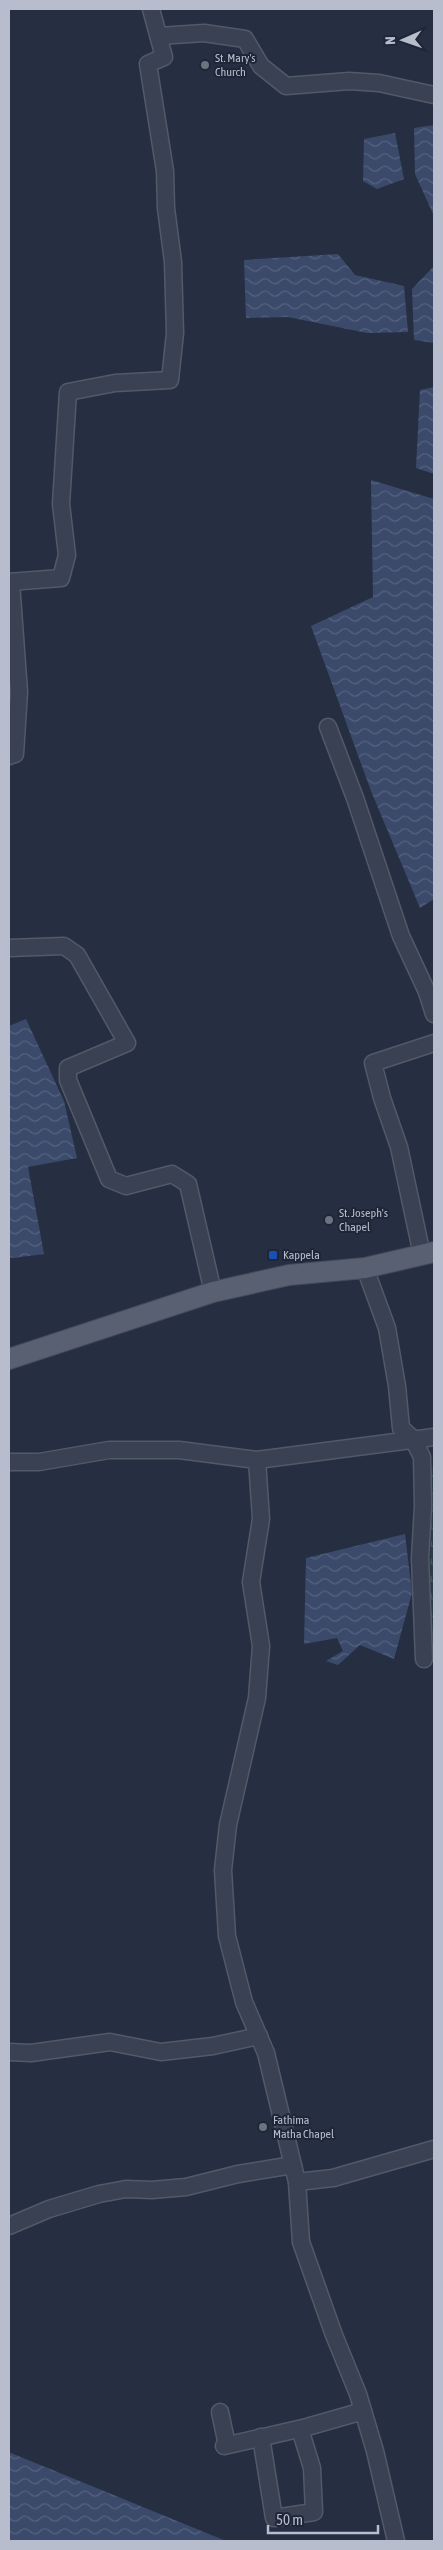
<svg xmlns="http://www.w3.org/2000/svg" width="443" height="2550" font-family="'Asap Condensed',sans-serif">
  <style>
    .wetland { fill: url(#wetland-marsh) }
    .water { fill: url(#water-waves) }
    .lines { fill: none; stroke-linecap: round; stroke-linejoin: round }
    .minor-casing { stroke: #525969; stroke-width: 19 }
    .major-casing { stroke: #444a5b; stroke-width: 22 }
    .minor { stroke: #3a4152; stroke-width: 16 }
    .major { stroke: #586072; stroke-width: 20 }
    .worship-dot { fill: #6b7280; stroke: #1f2637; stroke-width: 2 }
    .transit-dot { fill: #1a4fb4; stroke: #1f2637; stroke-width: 2 }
    .labels { text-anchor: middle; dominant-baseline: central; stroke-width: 4; stroke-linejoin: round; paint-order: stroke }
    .poi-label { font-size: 12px; fill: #b7bdcc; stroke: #1f2637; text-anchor: start }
  </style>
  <defs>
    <pattern id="wetland-marsh" width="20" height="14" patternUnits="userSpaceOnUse" patternTransform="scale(1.25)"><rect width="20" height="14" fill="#283d43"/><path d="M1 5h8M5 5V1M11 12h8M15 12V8" fill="none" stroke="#45575d"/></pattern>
    <pattern id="water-waves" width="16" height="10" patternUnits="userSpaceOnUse" patternTransform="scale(1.25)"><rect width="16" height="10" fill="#3b4a6b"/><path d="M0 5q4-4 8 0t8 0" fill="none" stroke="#55627f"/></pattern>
  </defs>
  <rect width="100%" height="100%" fill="#262e42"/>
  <polygon class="wetland" points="431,1466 434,1467 434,1687 430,1588"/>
  <g class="water">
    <polygon points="434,125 434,216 415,174 414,128"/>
    <polygon points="395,133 404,179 377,189 363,181 364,139"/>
    <polygon points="338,254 355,275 404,286 408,332 367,333 288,317 246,318 244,260"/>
    <polygon points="434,266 434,343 414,340 412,289"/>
    <polygon points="434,387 434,474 416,468 420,390"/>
    <polygon points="371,480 434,499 434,899 420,908 371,791 311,626 373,597"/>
    <polygon points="26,1019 64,1101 77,1158 28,1167 44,1254 13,1258 9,1257 9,1026"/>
    <polygon points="405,1534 412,1593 394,1659 360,1645 338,1665 326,1661 343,1651 337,1638 304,1644 306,1558"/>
    <polygon points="9,2453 11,2453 226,2541 9,2541"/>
  </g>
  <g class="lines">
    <g class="minor-casing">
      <g id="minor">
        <polyline points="159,36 204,33 245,39 261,66 286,86 349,81 379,83 434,95"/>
        <polyline points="9,582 61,578 67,555 61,504 68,392 115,383 170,380 175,333 173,262 166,208 165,171 148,64 164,57 151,9"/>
        <polyline points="328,727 355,798 401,936 427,992 434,1014"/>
        <polyline points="9,756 15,754 19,692 11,582"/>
        <polyline points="9,948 64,946 77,955 127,1043 68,1068 68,1080 109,1179 126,1186 172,1174 188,1184 213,1292"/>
        <polyline points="422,1255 399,1147 382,1098 373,1063 434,1043"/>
        <polyline points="365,1268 387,1328 397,1386 401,1428 413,1439 422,1457 423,1506 420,1558 424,1659"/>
        <polyline points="257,1460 434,1437"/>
        <polyline points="9,1462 39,1462 109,1450 179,1450 257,1460 261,1519 251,1582 261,1646 257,1698 228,1825 223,1870 227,1936 244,2002 266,2053 297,2182 301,2242 334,2335 358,2394 375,2451 396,2541"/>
        <polyline points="9,2052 31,2053 110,2042 161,2052 213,2046 259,2036"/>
        <polyline points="297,2182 333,2178 434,2149"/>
        <polyline points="9,2226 49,2209 99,2194 126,2189 152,2190 186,2187 238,2174 293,2165"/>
        <polyline points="220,2412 227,2445"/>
        <polyline points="261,2437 274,2518 314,2512 312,2468 300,2429"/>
        <polyline points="224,2446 307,2427 363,2411"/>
      </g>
    </g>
    <g class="major-casing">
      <polyline id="major" points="9,1359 213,1292 289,1275 365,1268 434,1252"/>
    </g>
    <use href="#minor" class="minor"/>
    <use href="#major" class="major"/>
  </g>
  <g class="worship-dot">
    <circle cx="205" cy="65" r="5"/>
    <circle cx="329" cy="1220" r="5"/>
    <circle cx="263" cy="2127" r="5"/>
  </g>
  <rect class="transit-dot" x="268" y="1250" width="10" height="10" rx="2.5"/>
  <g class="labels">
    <g class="poi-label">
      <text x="215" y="58">St. Mary's<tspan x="215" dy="14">Church</tspan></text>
      <text x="339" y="1213">St. Joseph's<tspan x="339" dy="14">Chapel</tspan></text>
      <text x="283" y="1255">Kappela</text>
      <text x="273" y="2120">Fathima<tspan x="273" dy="14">Matha Chapel</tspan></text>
    </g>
  </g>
  <rect width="443" height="2550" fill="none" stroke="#b7bdcc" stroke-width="20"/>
  <g transform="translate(403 40) rotate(268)" stroke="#1f2637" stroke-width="4" paint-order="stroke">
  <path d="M0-4L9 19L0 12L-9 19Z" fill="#b7bdcc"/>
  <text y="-8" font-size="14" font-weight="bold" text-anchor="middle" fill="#b7bdcc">N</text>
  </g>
  <path d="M268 2525v8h110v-8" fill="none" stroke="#b7bdcc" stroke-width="2.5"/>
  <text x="276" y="2525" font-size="15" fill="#b7bdcc" stroke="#1f2637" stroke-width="4" paint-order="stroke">50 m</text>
</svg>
